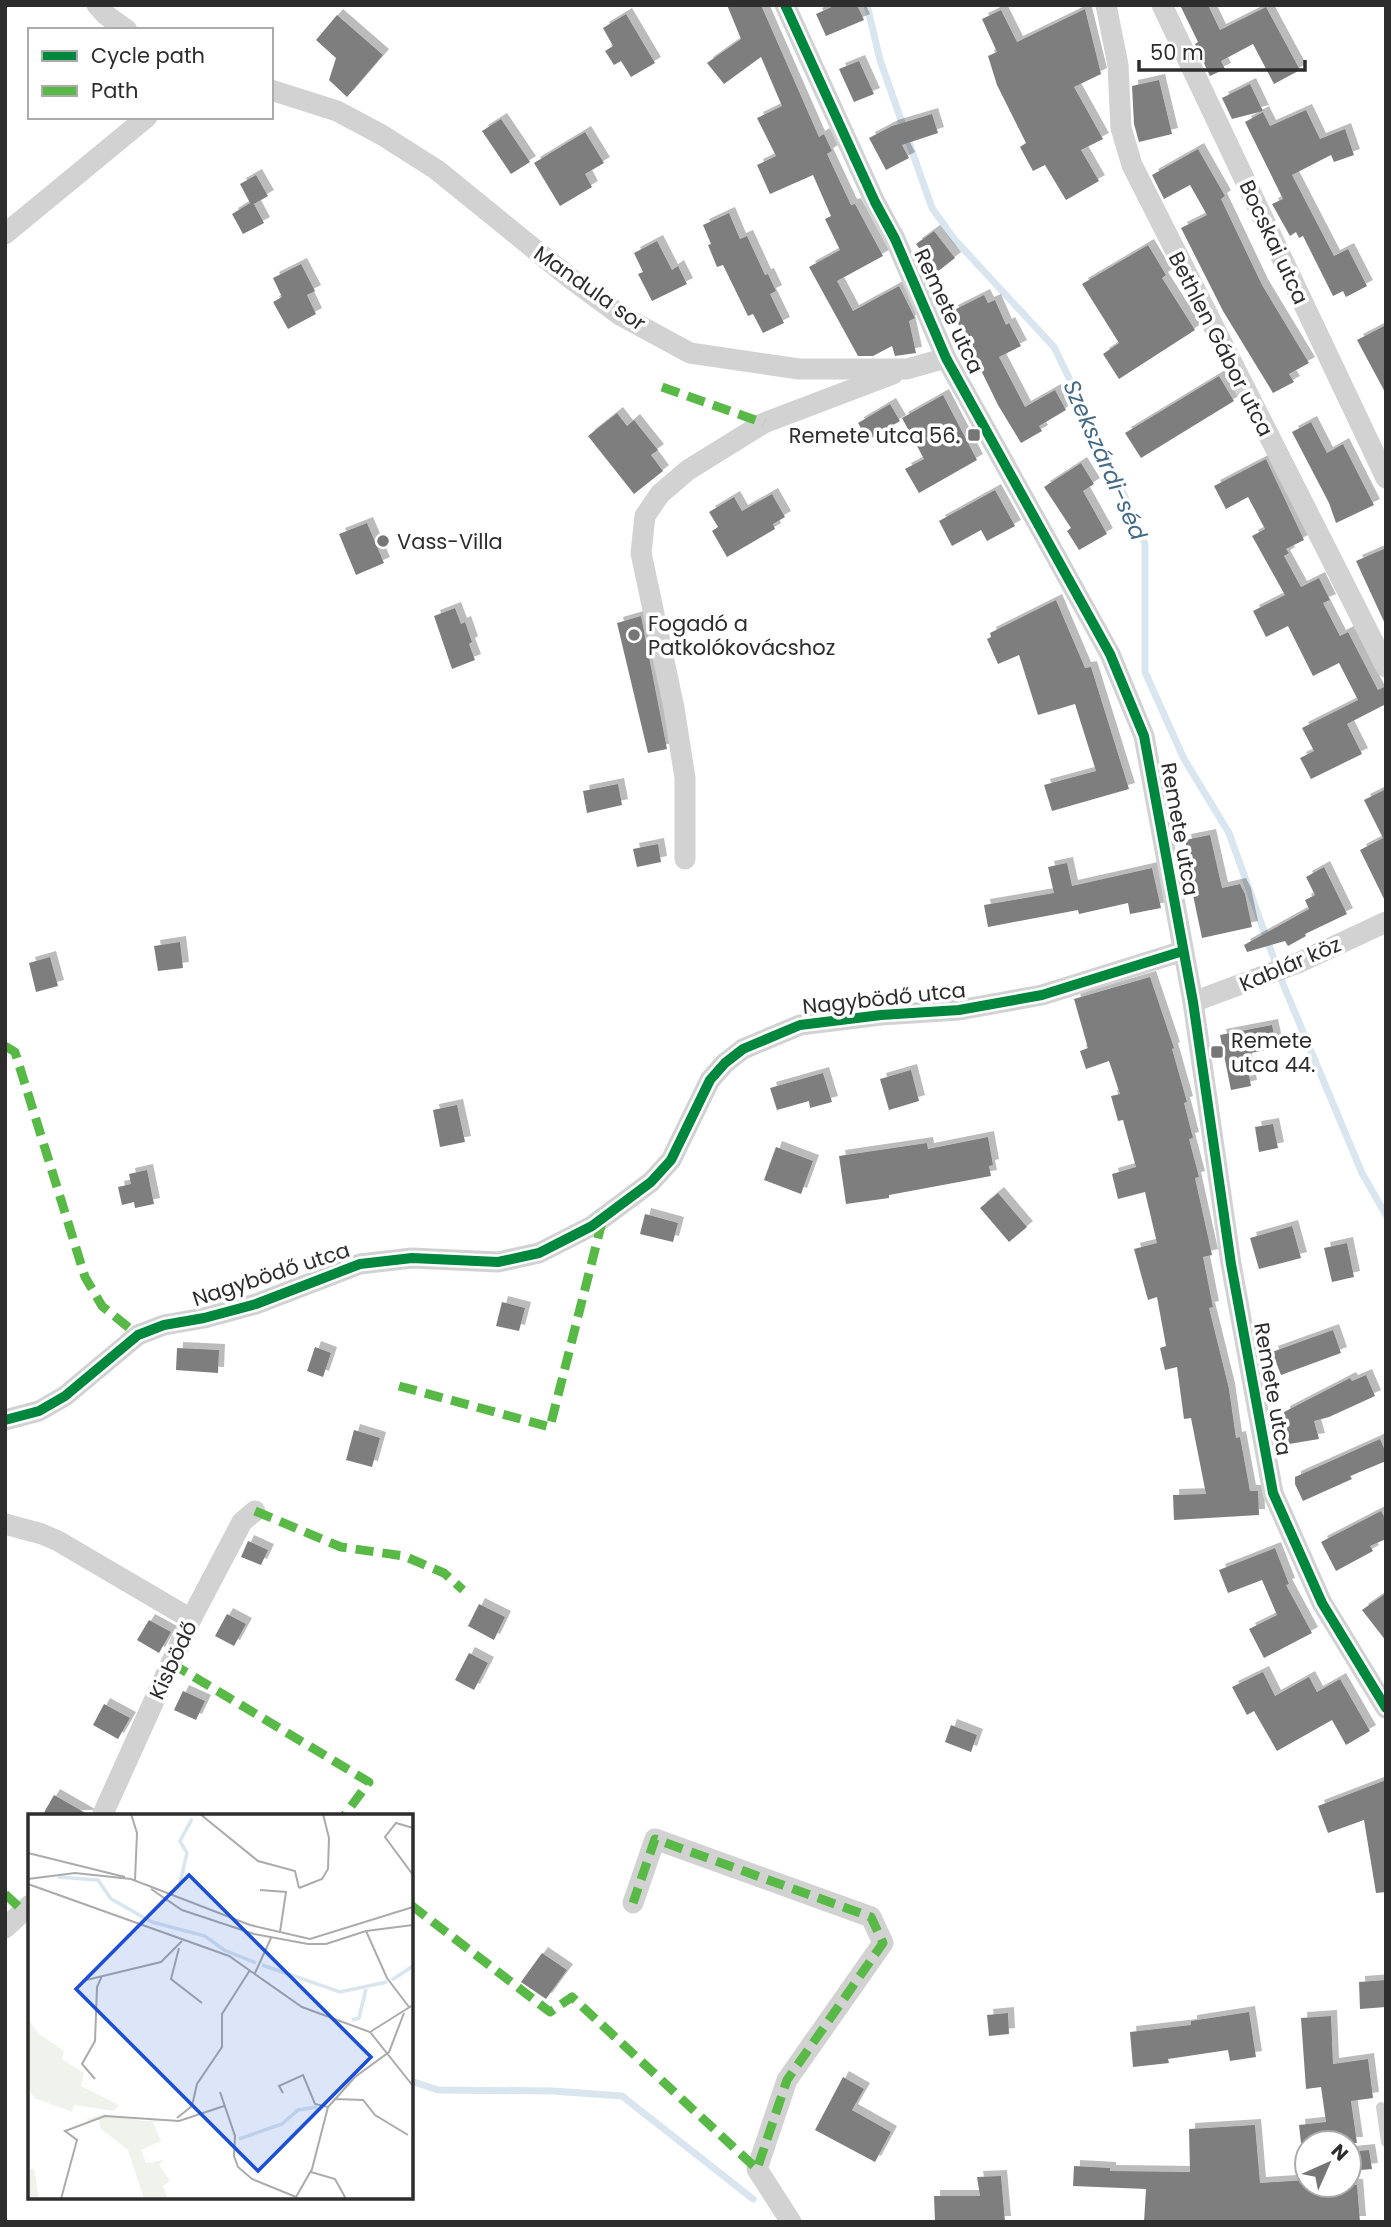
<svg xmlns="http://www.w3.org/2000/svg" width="1391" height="2227" font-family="Poppins,sans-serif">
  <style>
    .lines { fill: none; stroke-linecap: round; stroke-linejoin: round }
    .stream { stroke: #d9e6ef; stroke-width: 7 }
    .building { fill: #7e7e7e; filter: url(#shadow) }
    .lane { stroke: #d2d2d2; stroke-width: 10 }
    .street { stroke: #d2d2d2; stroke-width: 21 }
    .quiet { stroke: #58b947; stroke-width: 9; stroke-dasharray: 18 9; stroke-linecap: butt }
    .cycleway-casing { stroke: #fff; stroke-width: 15 }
    .cycleway { stroke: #00873e; stroke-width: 10 }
    .poi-dot { fill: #767676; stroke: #fff; stroke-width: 2.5 }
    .labels { text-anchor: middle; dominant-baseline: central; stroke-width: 7; stroke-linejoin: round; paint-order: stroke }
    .street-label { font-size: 21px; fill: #2d2d2d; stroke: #fff }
    .poi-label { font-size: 21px; fill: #2d2d2d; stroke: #fff; text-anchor: start }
    .water-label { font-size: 23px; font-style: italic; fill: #436b87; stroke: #fff }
    .inset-river { fill: none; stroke: #d9e6ef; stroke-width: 3.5 }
    .inset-road { fill: none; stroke: #ababab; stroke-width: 2 }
    .view { fill: #1d4ed8; fill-opacity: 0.15; stroke: #1d4ed8; stroke-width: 3.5 }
    .inset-edge { fill: none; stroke: #2d2d2d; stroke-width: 3.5 }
  </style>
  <defs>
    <filter id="shadow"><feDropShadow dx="6" dy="-6" stdDeviation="0" flood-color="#0004"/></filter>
  </defs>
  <rect width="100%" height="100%" fill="#fff"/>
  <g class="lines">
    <g class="stream">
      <polyline points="867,5 880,60 932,208 955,240 1054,347 1113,469 1145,544 1145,672 1184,759 1229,833 1283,984 1362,1173 1386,1215"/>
      <polyline points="411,2081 438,2090 553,2091 622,2096 753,2199"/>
    </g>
  </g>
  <g class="building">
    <polygon points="727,5 761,5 819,137 824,134 832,151 827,154 851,205 855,204 883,256 837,281 853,311 899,286 915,318 909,321 916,353 895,356 892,346 873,356 858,356 809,267 840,250 825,219 831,216 813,175 770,194 757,165 776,156 757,118 782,106 761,57 724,84 707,63 741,39"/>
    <polygon points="836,5 857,5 864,20 826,36 816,14"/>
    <polygon points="1180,5 1208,5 1220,30 1266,7 1300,70 1274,84 1253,44 1221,61 1225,69 1210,76 1195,44 1198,42"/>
    <polygon points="1085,9 1101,74 1074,87 1103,139 1081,150 1099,181 1066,200 1045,165 1033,171 1020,147 1026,143 997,85 988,56 997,52 982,19 1001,10 1017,42"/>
    <polygon points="626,14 655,63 631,77 621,61 614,65 605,51 613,46 603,28"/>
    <polygon points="337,15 383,55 347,97 329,80 336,58 316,40"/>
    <polygon points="859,61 874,94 854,102 839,69"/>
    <polygon points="1159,80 1172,134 1139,142 1134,124 1132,86"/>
    <polygon points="1250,84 1263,111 1232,119 1222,98"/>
    <polygon points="1306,110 1320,139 1345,129 1354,155 1334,162 1331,155 1292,175 1334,256 1348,249 1367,286 1346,297 1343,291 1333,296 1303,236 1299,238 1296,232 1290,236 1272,204 1283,199 1245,122 1263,112 1270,126"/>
    <polygon points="932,114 938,133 902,145 909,158 886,170 869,138 892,126"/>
    <polygon points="501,119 530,162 511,174 482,131"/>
    <polygon points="585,132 604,163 585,174 592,187 560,206 534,163"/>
    <polygon points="1198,149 1225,196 1221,199 1262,285 1309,363 1289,374 1294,382 1273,393 1223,311 1181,228 1207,215 1190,185 1164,199 1152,175"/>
    <polygon points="256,175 268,196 254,204 264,223 243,234 232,214 250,203 240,184"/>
    <polygon points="729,213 740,239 747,236 765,275 768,274 776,291 770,294 784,323 763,333 753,314 748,316 723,265 717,267 708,245 711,244 703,225"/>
    <polygon points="934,231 955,258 937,272 916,244"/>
    <polygon points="657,241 672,270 678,266 687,284 652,301 638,274 643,272 634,253"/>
    <polygon points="1148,245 1166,275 1162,278 1195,330 1119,379 1103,354 1119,343 1082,284"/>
    <polygon points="301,264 315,291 307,295 316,314 288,329 273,302 282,297 273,278"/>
    <polygon points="984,295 988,303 995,300 1006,325 1009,323 1021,346 999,357 1025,407 1055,390 1066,410 1039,426 1042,431 1021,443 998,405 952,311"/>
    <polygon points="1386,325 1386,394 1357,340"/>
    <polygon points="1219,376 1234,401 1141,458 1125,433"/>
    <polygon points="943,395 977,460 919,493 905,469 924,459 902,418"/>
    <polygon points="890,404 900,421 868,440 858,423"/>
    <polygon points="617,413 627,426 634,420 658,450 651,455 663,471 634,494 588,436"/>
    <polygon points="1311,422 1327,453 1343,444 1374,505 1336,523 1329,503 1292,432"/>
    <polygon points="1266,459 1304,540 1286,549 1289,553 1284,556 1301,587 1319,578 1330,600 1323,603 1340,636 1348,632 1378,690 1386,686 1386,704 1347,724 1362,754 1311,779 1300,758 1314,751 1302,728 1358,700 1339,663 1313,676 1288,626 1266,637 1253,611 1285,595 1252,536 1265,529 1248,497 1226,509 1214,486"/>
    <polygon points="1081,463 1094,484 1083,491 1107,534 1079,550 1067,531 1071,528 1044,487"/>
    <polygon points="995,490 1015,526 987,541 981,530 952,546 939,521"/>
    <polygon points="772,494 785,517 773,524 775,529 727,557 712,531 718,527 709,512 734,497 742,511"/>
    <polygon points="367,523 384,563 356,575 339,534"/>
    <polygon points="1386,548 1386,626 1356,561"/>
    <polygon points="1056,600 1085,668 1091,667 1129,789 1052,811 1044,785 1096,771 1075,704 1038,715 1019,655 998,664 987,639 991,637 990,633"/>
    <polygon points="455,608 461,624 465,622 472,642 469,644 475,660 452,669 434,616"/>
    <polygon points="641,616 667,749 648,753 617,623"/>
    <polygon points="618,784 622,805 587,813 583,791"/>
    <polygon points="1386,789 1386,903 1360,850 1383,838 1364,800"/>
    <polygon points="1210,835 1222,888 1240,884 1245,894 1252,927 1202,938 1193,895 1197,894 1185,840"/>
    <polygon points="658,844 661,862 637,867 633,849"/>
    <polygon points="1067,863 1072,886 1152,868 1161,908 1130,914 1128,903 1079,914 1078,910 988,927 984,905 1054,893 1048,867"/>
    <polygon points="1324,867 1347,914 1305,934 1306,936 1288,946 1285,941 1247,952 1244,945 1309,909 1305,900 1315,895 1306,877"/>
    <polygon points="180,942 183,968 158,971 154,946"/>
    <polygon points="50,957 58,986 36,992 29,963"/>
    <polygon points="1150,977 1174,1048 1172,1049 1187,1102 1184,1103 1193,1138 1189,1139 1199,1177 1195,1178 1212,1255 1203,1257 1213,1307 1209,1308 1229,1389 1236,1438 1240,1437 1250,1491 1258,1491 1259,1515 1174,1520 1173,1495 1206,1494 1191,1418 1184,1419 1177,1367 1165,1370 1160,1348 1166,1346 1157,1297 1148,1300 1134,1249 1157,1243 1145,1192 1118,1199 1112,1174 1136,1167 1123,1120 1118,1121 1111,1096 1120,1094 1109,1061 1086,1069 1080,1051 1088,1048 1074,999"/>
    <polygon points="1272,1025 1277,1048 1245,1054 1251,1086 1231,1090 1220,1035"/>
    <polygon points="911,1070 919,1101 889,1110 880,1079"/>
    <polygon points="823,1073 832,1102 810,1108 809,1101 777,1110 770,1088"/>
    <polygon points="457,1105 465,1142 440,1147 433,1110"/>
    <polygon points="1273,1124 1278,1148 1259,1152 1255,1127"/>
    <polygon points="988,1137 993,1165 989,1166 991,1176 889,1195 889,1198 846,1204 839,1156 927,1143 928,1149"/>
    <polygon points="776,1147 813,1161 801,1194 764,1180"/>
    <polygon points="147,1170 154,1204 135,1208 134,1202 122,1205 118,1187 131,1184 129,1174"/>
    <polygon points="998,1193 1027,1227 1009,1242 980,1208"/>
    <polygon points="645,1214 678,1223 673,1242 640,1234"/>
    <polygon points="1292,1226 1301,1258 1259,1269 1250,1238"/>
    <polygon points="1347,1243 1354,1277 1332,1282 1324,1248"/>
    <polygon points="502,1302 525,1308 519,1331 496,1326"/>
    <polygon points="1333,1330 1341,1353 1281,1375 1272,1352"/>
    <polygon points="315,1347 331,1353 323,1377 307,1371"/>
    <polygon points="177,1348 219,1350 218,1373 176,1370"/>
    <polygon points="1366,1375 1375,1396 1329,1417 1314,1421 1319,1439 1289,1444 1284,1412 1350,1378 1352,1381"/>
    <polygon points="354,1430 380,1438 372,1467 346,1460"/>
    <polygon points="1380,1439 1386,1453 1386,1461 1350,1476 1352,1479 1303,1501 1295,1484 1295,1477"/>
    <polygon points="1381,1511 1386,1520 1386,1539 1370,1546 1373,1551 1336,1571 1321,1542"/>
    <polygon points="248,1541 268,1550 261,1565 241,1557"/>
    <polygon points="1275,1548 1289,1584 1286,1585 1312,1633 1264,1658 1249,1629 1277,1615 1262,1580 1228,1593 1219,1570"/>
    <polygon points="1386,1593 1386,1641 1362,1610"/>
    <polygon points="479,1604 505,1617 494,1640 468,1626"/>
    <polygon points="227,1614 246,1624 234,1646 215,1636"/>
    <polygon points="149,1620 171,1632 159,1653 137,1640"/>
    <polygon points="469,1653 488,1663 474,1690 455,1680"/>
    <polygon points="1263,1672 1275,1696 1309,1677 1317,1692 1340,1679 1370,1731 1346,1745 1332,1720 1277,1751 1254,1711 1247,1715 1232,1687"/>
    <polygon points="183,1691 205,1701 196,1720 174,1710"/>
    <polygon points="104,1704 130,1718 118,1739 93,1725"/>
    <polygon points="951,1725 977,1735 971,1752 945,1742"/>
    <polygon points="1386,1780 1386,1892 1376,1893 1364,1820 1328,1833 1318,1806"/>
    <polygon points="54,1795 89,1815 89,1816 42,1816"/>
    <polygon points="542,1953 567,1970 546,1999 521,1982"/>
    <polygon points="1386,1980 1386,2007 1360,2009 1359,1982"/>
    <polygon points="1249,2012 1256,2057 1230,2061 1228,2050 1168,2059 1169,2063 1133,2067 1130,2032 1191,2025 1191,2021"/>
    <polygon points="1008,2013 1009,2034 989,2036 987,2015"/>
    <polygon points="1331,2016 1333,2064 1368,2059 1373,2098 1351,2101 1357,2143 1301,2143 1299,2125 1326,2122 1321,2087 1306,2089 1301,2018"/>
    <polygon points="843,2077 864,2089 852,2110 891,2132 875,2162 815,2130"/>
    <polygon points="1255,2125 1260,2183 1307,2180 1307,2185 1357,2185 1360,2222 1144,2222 1146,2189 1073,2186 1074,2166 1110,2168 1110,2171 1190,2172 1189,2129"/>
    <polygon points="1369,2150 1372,2169 1349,2171 1349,2152"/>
    <polygon points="1001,2176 1005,2222 935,2222 934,2196 980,2196 977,2177"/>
  </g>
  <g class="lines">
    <polyline class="lane" points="1381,2107 1386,2142"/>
    <g class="street">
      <polyline points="97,5 106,15 127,30"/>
      <polyline points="785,5 875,202 895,239 946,358 1110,654 1144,736 1193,1002 1231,1264 1273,1493 1322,1603 1386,1708"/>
      <polyline points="1106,5 1118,65 1121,128 1132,165 1386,667"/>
      <polyline points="1162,5 1386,478"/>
      <polyline points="271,90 337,111 382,135 437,170 570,278 620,315 690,353 799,369 907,369 946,358"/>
      <polyline points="5,234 147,117"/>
      <polyline points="685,859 685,778 674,708 641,553 645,516 660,494 688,470 764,423 893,374"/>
      <polyline points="1193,1002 1298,963 1386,922"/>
      <polyline points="5,1420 39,1411 65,1396 138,1335 164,1325 204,1318 256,1304 360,1264 412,1258 498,1262 539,1253 592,1226 651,1182 671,1160 710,1080 725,1063 743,1049 800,1025 881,1015 959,1010 1042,995 1183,951"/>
      <polyline points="5,1524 42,1534 58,1541 191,1619"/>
      <polyline points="102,1816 191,1619 242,1522 255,1511"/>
      <polyline points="633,1903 655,1839 871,1917 883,1943 787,2080 757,2169 791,2222"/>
      <polyline points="5,1928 30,1905"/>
    </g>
    <g class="quiet">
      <polyline points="662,387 764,423"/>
      <polyline points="5,1046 15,1052 85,1277 102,1306 138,1335"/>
      <polyline points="399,1386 550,1427 603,1218"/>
      <polyline points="255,1511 341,1547 404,1556 444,1573 463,1590"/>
      <polyline points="171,1663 369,1782 344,1816"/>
      <polyline points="5,1894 22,1910"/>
      <polyline points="411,1905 550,2012 572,1997 757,2169 787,2080 883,1943 871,1917 655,1839 633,1903"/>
    </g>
    <g class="cycleway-casing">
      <g id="cycleway">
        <polyline points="785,5 875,202 895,239 946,358 1110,654 1144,736 1193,1002 1231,1264 1273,1493 1322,1603 1386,1708"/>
        <polyline points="5,1420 39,1411 65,1396 138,1335 164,1325 204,1318 256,1304 360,1264 412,1258 498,1262 539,1253 592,1226 651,1182 671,1160 710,1080 725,1063 743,1049 800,1025 881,1015 959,1010 1042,995 1183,951"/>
      </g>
    </g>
    <use href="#cycleway" class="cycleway"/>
  </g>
  <g class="poi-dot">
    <rect x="967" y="428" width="14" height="14" rx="3.5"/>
    <circle cx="383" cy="541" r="7"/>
    <circle cx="634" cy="635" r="7"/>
    <rect x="1210" y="1045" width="14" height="14" rx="3.5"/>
  </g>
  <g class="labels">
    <g class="street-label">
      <text transform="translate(1274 242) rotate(65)">Bocskai utca</text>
      <text transform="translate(590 288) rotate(35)">Mandula sor</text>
      <text transform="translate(949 311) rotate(65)">Remete utca</text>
      <text transform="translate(1221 344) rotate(63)">Bethlen Gábor utca</text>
      <text transform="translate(1180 829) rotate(80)">Remete utca</text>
      <text transform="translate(1290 964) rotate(-23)">Kablár köz</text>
      <text transform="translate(884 998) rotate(-6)">Nagybödő utca</text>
      <text transform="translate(271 1274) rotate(-18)">Nagybödő utca</text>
      <text transform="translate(1273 1389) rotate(80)">Remete utca</text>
      <text transform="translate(173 1660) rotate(-65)">Kisbödő</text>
    </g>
    <g class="poi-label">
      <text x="960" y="435" text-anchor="end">Remete utca 56.</text>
      <text x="397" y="541">Vass-Villa</text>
      <text x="648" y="623">Fogadó a<tspan x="648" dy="24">Patkolókovácshoz</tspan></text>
      <text x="1231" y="1040">Remete<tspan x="1231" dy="24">utca 44.</tspan></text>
    </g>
    <g class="water-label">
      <text transform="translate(1105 460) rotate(66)">Szekszárdi-séd</text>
    </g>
  </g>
  <g transform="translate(28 1814)">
    <rect width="385" height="385" fill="#fff"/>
    <path d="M0,206L11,220L36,237L34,245L56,259L53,272L91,291L86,297L46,291L44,298L6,284L0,273ZM76,300L116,307L143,305L125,308L133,327L113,336L118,349L136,346L131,351L142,367L135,372L140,385H116L100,336L72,314L71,305L60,309L59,305ZM6,354L11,385H0V357Z" fill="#f0f3ec"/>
    <path class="inset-river" d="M30,63L70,66L83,85L124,108L177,122L196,136L228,149M151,73L159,39L152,27L164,5M234,151L312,178L359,168M364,166L385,152M324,206L331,204L338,175M211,325L254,310L270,296L289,293"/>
    <path class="inset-road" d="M103,0L109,19L107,66M172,0L230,47L267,57L271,74M385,14L368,9L357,23L385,61M0,39L97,63M0,65L47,59L103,65L222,111L282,125L385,93M0,70L201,142L274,193L342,218L385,272M271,74L294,65L300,55L301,24L295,0M123,75L154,96L226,120L280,130H298L338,117L385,111M232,76L258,78L252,118M338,117L359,164L381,193M151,134L143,165L174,189M227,159L243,124M54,167L133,148L154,127M342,218L385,191M67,265L54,250L67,227L69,173L74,162M192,278L207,322L206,342L210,353L224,365L268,383L284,355L300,293L327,263L361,238L376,199M255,279L251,272L275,261L287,290L300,293M307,285L335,286L347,301L380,321M149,304L164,292L169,270L194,233V200L222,156M283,358L307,365L318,385M33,385L49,326L37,317L77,302L151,307L196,292"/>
    <path class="view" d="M161,61L343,243L230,357L48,175Z"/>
    <rect width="385" height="385" class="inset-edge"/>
  </g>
  <rect width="1391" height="2227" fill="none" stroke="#2d2d2d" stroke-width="14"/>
  <rect x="28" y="28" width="245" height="91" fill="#ffffff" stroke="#ababab" stroke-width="2"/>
  <rect x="42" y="51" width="35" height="10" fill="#00873e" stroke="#ababab" stroke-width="2"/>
  <text x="91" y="63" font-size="21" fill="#2d2d2d">Cycle path</text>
  <rect x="42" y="86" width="35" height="10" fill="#58b947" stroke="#ababab" stroke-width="2"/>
  <text x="91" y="98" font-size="21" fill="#2d2d2d">Path</text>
  <g transform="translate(1328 2164) rotate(45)"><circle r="33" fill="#ffffff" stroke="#ababab" stroke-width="2"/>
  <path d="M0-5L12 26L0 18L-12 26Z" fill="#767676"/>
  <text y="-10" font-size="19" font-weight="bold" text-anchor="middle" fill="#2d2d2d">N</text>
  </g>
  <path d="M1139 60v10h166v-10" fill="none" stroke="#2d2d2d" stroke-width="3.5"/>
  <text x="1150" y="60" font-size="21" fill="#2d2d2d" stroke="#ffffff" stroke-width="5" paint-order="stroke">50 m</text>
</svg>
